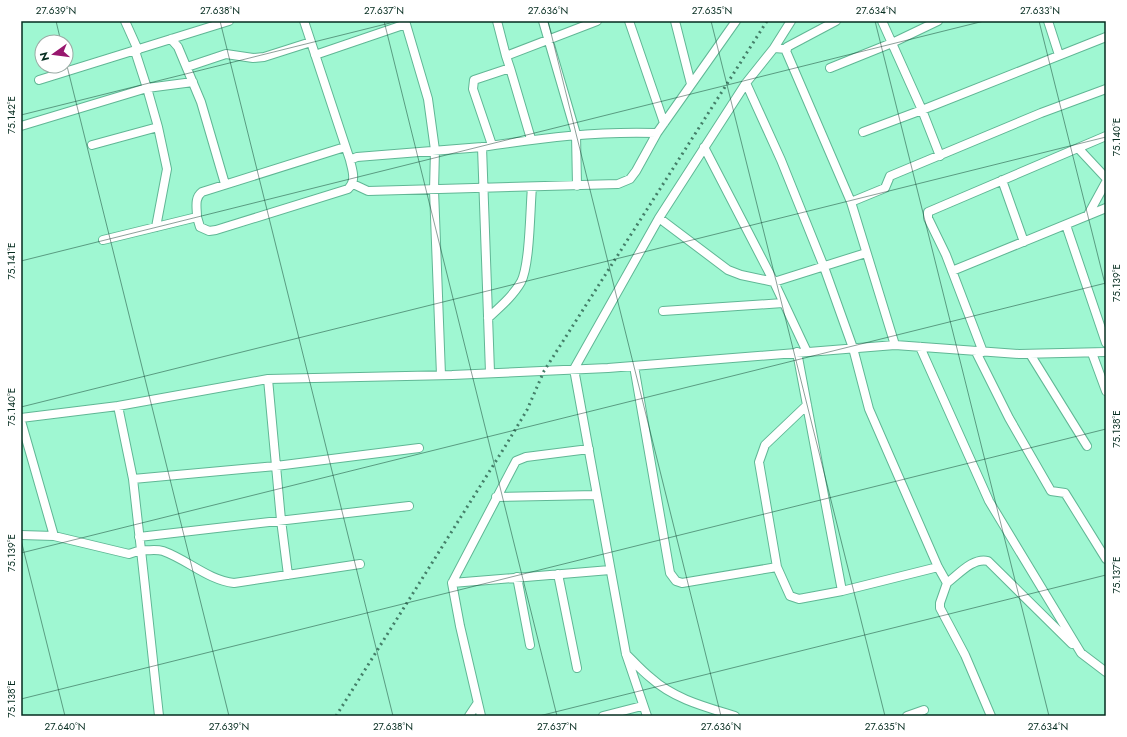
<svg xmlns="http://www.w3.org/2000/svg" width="1127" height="737" viewBox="0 0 1127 737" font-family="Jost,sans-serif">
<rect width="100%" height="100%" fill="#9ff7d2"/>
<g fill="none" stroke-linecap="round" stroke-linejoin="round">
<!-- minor casing -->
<g stroke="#60b795" stroke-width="10">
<path id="minor" d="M125 21 138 50
M304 21 350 160 357 157 482 147 490 372
M405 21 428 99 435 150 434 190 441 375
M497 21 506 56
M543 21 576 134 577 186
M629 21 664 123
M675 21 691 84
M836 21 787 47 786 51 851 202 895 345
M882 21 922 110 940 156
M1048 21 1059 55
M171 39 178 47 201 102 225 184
M774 48 791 21
M315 55 406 24
M187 67 226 54 253 58 264 57 311 42
M510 68 531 139
M830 68 892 43 938 21
M39 80 229 21
M746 83 781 160 824 267 853 348 869 409 938 567 947 583 940 603V608L965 655 991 716
M21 126 147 88 135 51
M863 132 922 110 1106 37
M92 145 158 127 147 88 193 82
M492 145 473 89 474 80 510 68 506 56 597 21
M482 147C543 138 595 131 657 133L736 21
M704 147 774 282 807 352
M1078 148 1106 178
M1002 180 1024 242
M353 184 368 191 618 184 630 179 636 171 657 133
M851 202 885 188 890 176 1041 113 1106 89
M1088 215 1106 182
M197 217 200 227 209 231 216 230 348 189C357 180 352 170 350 160
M659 218 728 270 741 275 774 282 866 253
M1066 225 1106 343
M156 227 167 169 158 127
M103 240 197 217C197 208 194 198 202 192L345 147
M952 271 1106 208
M663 311 783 303
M488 318C500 307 513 296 521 282 530 265 530 209 532 187
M920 347 989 501 1081 653 1106 672
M797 352 842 591
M976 352 1009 418 1051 491 1065 493 1106 559
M983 352 946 255 928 218V212L1106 136
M1092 353 1106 391
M1030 354 1087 446
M634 366 670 573 676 581 682 583 777 567 790 596 799 599 842 591 938 567
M268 379 281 520 288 575
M21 418 118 406 268 379 452 375 608 368 895 345 1019 354 1106 352
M21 421 54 536
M133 479 276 466 419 448
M496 497 597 495
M21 535 54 536 129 554 141 550 133 479 118 406
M139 537 409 506
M777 567 759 462 765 445 807 405
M558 574 577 668
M517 577 530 645
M452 583 610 570
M947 583C958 575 973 557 988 561L1072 644
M626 654C634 662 642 671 651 678 674 699 706 707 735 716
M159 716 141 550C147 551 156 549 163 551 188 560 208 580 234 583L360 564
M469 716 477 704
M481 716 460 626 452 583 516 461 526 457 589 449
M603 716 642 706
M647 716 626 654 574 369 659 218 746 83 774 48 787 49
M907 716 924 710"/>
</g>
<!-- minor -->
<use href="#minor" stroke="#fff" stroke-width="8"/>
<!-- rail -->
<path stroke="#447e68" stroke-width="3" stroke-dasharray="2 4" stroke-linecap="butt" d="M336 716 506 445 527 410 544 371 767 21"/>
</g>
<!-- ticks -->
<path fill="none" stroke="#052c1f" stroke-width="1" stroke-opacity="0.45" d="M56 21 61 42M220 21 393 716M384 21 557 716M548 21 721 716M711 21 885 716M875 21 1049 716M1039 21 1106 288M66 62 229 716M21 115 398 21M21 261 984 21M21 407 1106 137M21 540 65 716M21 553 1106 283M21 699 1106 429M539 716 1106 575"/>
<!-- border -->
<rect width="1127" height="737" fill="none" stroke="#ffffff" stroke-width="44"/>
<!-- north arrow -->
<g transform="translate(54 54) rotate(256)"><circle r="19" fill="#ffffff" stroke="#9baba5"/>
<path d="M0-3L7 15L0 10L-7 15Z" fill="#98176e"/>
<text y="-6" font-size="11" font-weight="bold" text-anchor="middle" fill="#052c1f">N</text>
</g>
<rect x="22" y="22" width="1083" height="693" fill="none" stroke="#052c1f" stroke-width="1.5"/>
<g font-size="10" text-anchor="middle" fill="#052c1f">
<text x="56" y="14">27.639°N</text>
<text x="220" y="14">27.638°N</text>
<text x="384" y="14">27.637°N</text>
<text x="548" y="14">27.636°N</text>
<text x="712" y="14">27.635°N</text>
<text x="876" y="14">27.634°N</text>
<text x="1040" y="14">27.633°N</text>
<text transform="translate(11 115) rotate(-90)" y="4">75.142°E</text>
<text transform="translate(1116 137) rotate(-90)" y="4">75.140°E</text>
<text transform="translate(11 261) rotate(-90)" y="4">75.141°E</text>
<text transform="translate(1116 283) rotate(-90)" y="4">75.139°E</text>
<text transform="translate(11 407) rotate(-90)" y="4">75.140°E</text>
<text transform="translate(1116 429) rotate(-90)" y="4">75.138°E</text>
<text transform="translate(11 553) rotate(-90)" y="4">75.139°E</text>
<text transform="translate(1116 575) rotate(-90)" y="4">75.137°E</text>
<text transform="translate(11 699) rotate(-90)" y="4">75.138°E</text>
<text x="65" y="730">27.640°N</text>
<text x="229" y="730">27.639°N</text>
<text x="393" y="730">27.638°N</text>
<text x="557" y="730">27.637°N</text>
<text x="721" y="730">27.636°N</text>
<text x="885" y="730">27.635°N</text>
<text x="1048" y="730">27.634°N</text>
</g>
</svg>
